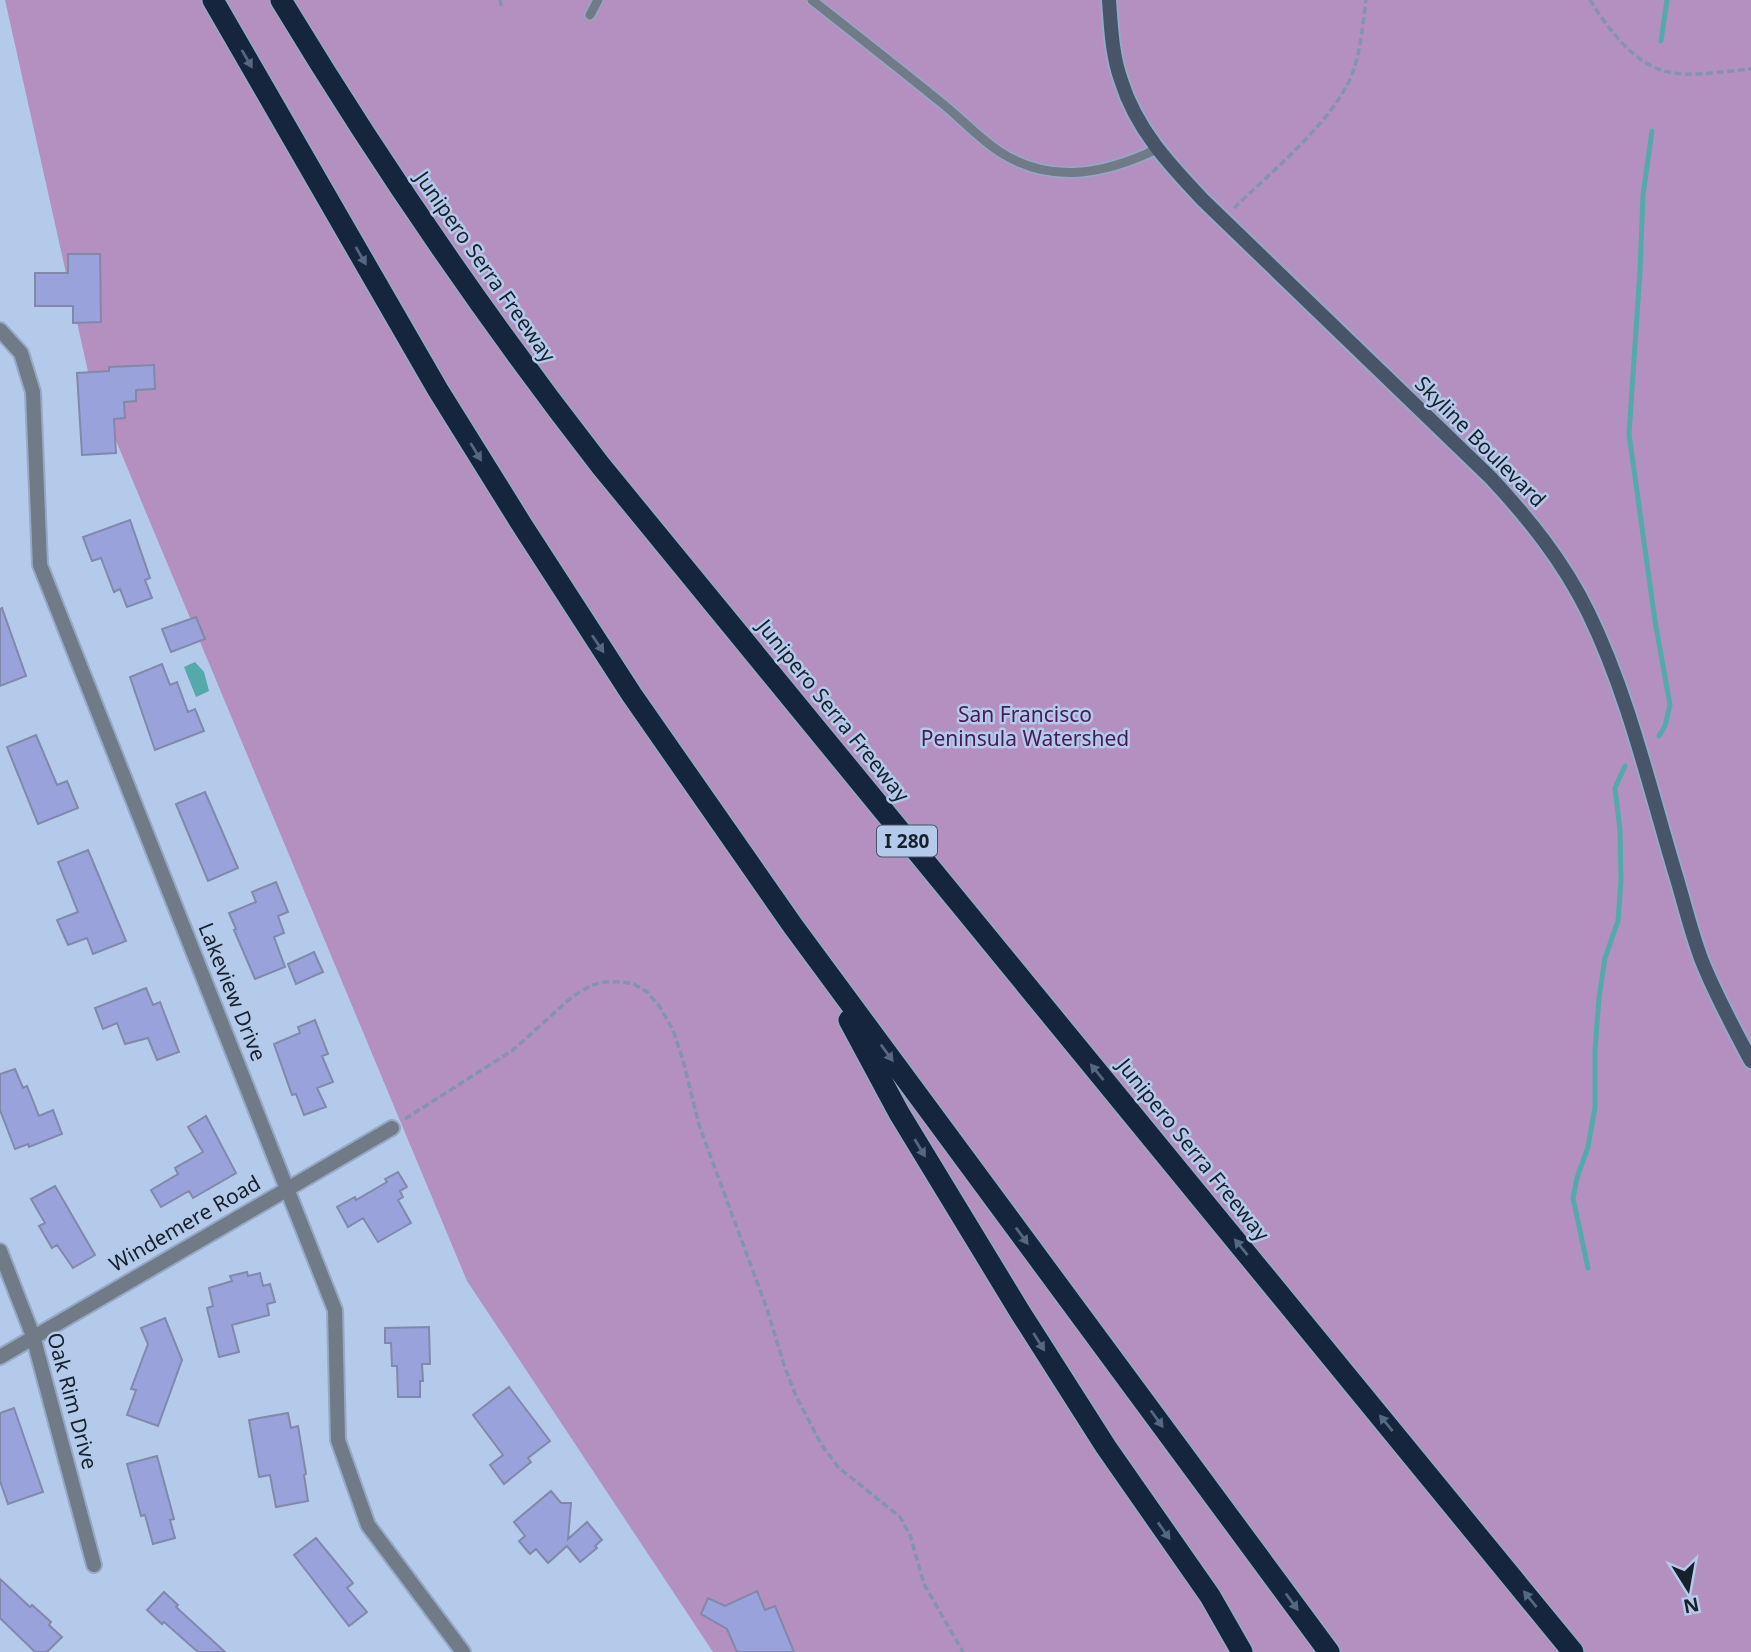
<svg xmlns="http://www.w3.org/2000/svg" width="1751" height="1652" viewBox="0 0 1751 1652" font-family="'Noto Sans',sans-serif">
<rect width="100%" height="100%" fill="#b4caeb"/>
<!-- green -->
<path fill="#b490c0" d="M5 0H1751V1652H713L467 1281 89 376Z"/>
<!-- water -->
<path fill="#54a9ab" d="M195 662 204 672 209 691 196 697 184 667Z"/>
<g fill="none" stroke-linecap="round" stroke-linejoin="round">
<!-- stream -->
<path stroke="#54a9ab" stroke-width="5" d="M1661 41 1667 0
M1652 131 1643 195 1640 271 1629 434 1655 621 1670 705 1665 726 1659 736
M1588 1268 1573 1198 1577 1178 1588 1147 1595 1107V1050L1599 998 1605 958 1618 921 1621 881 1620 830 1615 788 1625 766"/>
</g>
<!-- building -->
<path fill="#99a2da" stroke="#8288aa" stroke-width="2" d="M68 254H100L101 322 73 323V306H35V273H68Z
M154 365 155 389 136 390V401L124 402 125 418 114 419 116 453 82 455 77 373 109 371V367Z
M130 520 150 578 145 580 152 598 127 607 120 589 114 592 101 558 92 561 83 537Z
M2 608 26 676 0 686V609Z
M196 617 205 639 171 652 162 629Z
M162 664 170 685 177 682 188 712 195 709 204 731 155 750 130 677Z
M36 735 57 785 67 781 78 808 38 824 7 747Z
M205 792 238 868 208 881 176 804Z
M88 850 126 941 93 954 87 938 68 945 57 920 78 912 58 862Z
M276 882 288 912 278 916 284 933 274 937 285 967 255 979 234 930 236 929 229 913 256 902 252 892Z
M314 952 323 972 296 984 288 964Z
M146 988 153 1005 160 1002 179 1052 157 1060 148 1038 125 1044 117 1023 103 1029 95 1008Z
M315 1020 328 1054 322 1056 333 1082 317 1088 326 1107 304 1115 296 1094 292 1095 274 1044 300 1033 298 1027Z
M15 1069 23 1088 27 1086 39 1116 53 1110 62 1134 29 1147 28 1144 15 1149 0 1110V1074Z
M206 1116 236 1173 193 1198 189 1191 161 1207 151 1190 178 1174 175 1168 203 1152 188 1127Z
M398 1172 407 1187 400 1191 403 1197 398 1200 411 1223 378 1242 363 1218 348 1227 337 1207 355 1197 356 1200 387 1182 385 1179Z
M55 1186 95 1255 73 1268 57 1245 52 1248 39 1226 45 1223 31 1199Z
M247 1272 248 1276 260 1273 263 1286 270 1284 275 1302 267 1304 269 1315 232 1325 239 1352 219 1357 207 1308 213 1306 209 1288 232 1281 230 1276Z
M165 1318 182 1360 158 1426 127 1415 136 1390 131 1389 148 1344 141 1328Z
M429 1327 430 1364H422L423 1381H420V1397H398L397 1366H392L391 1343H385V1328Z
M509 1387 550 1441 528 1458 531 1462 504 1484 490 1465 503 1455 473 1415Z
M14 1408 43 1492 8 1504 0 1481V1413Z
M288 1413 291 1428 298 1426 306 1474 304 1475 308 1501 276 1507 270 1475 259 1477 249 1420Z
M157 1456 174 1519 170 1520 175 1538 153 1544 145 1515 141 1516 127 1464Z
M551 1491 561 1503H571L568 1539 587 1522 602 1540 595 1546 597 1548 580 1562 567 1546 548 1563 536 1549 530 1554 519 1541 525 1536 514 1522Z
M316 1538 353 1583 347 1588 367 1612 349 1626 294 1555Z
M0 1579 30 1607 32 1605 51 1622 49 1625 62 1637 47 1652H35L0 1618Z
M757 1591 765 1610 775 1606 794 1652H737L727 1629 701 1614 708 1598 725 1606Z
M164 1592 178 1605 176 1607 225 1652H198L164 1622 162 1624 147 1610Z"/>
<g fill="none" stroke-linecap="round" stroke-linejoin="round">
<!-- lane casing -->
<g stroke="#95a8c5" stroke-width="12">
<path id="lane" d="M812 0C854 33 896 66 938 100 959 116 977 137 1000 152 1051 185 1105 174 1157 149
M590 15 598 0"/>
</g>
<!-- street casing -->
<g stroke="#95a8c5" stroke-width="18">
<path id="street" d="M0 330 21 353 33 392 40 565 335 1310 338 1440 368 1525 463 1652
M0 1251 33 1336 94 1565
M0 1357 392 1128"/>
</g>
<!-- secondary casing -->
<g stroke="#95a8c5" stroke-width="18">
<path id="secondary" d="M1109 0C1111 27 1112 55 1121 80 1136 129 1169 164 1203 200L1491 478C1529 519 1563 561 1588 612 1629 696 1650 790 1677 879 1685 906 1692 935 1702 961 1716 996 1734 1029 1751 1061"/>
</g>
<!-- highway casing -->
<g stroke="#95a8c5" stroke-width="24">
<path id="highway" d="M213 0 438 390 522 525 632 695 793 926 1329 1652
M281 0C379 162 485 317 601 466L1573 1652
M849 1020 899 1113 1020 1312 1106 1447 1210 1596 1242 1652"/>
</g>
<!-- path -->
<path stroke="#8294ae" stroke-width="3.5" stroke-dasharray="7 3.5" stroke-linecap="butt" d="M500 0 501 6
M1590 0C1607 27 1632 62 1664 71 1690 78 1724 71 1751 69
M1234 208C1270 173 1338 118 1354 69 1361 47 1363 23 1366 0
M405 1119 513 1050 573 996 592 985 605 982H622L634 984 647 992 660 1007 673 1030 683 1060 699 1125 767 1309 785 1368 796 1396 821 1444 838 1467 900 1517 910 1535 924 1584 963 1652"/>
<!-- lane -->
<use href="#lane" stroke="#717a87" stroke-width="9"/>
<!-- street -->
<use href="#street" stroke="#717a87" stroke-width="14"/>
<!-- secondary -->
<use href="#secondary" stroke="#485568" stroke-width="14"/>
<!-- highway -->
<use href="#highway" stroke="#14253d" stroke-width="21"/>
</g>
<!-- one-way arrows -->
<defs><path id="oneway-solid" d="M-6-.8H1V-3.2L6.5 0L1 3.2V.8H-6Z" transform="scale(1.75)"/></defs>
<g fill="#546783">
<use href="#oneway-solid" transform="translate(247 59) rotate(60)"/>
<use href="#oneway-solid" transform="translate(361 256) rotate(60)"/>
<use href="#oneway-solid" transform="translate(476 452) rotate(59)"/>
<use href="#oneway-solid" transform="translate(598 644) rotate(56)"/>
<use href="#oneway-solid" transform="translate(887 1053) rotate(54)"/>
<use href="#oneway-solid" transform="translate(1097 1072) rotate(-129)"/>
<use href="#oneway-solid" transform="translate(920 1148) rotate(59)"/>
<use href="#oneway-solid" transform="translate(1022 1236) rotate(54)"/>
<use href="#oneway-solid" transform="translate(1241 1247) rotate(-129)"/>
<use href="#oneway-solid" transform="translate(1039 1342) rotate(58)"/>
<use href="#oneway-solid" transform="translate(1157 1419) rotate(54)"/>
<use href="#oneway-solid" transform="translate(1386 1423) rotate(-129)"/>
<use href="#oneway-solid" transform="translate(1164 1531) rotate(55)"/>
<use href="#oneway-solid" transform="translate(1530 1599) rotate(-129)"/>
<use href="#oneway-solid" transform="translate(1292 1602) rotate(54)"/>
</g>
<g text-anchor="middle" stroke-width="5" stroke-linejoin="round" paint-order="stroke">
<!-- shield labels -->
<rect fill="#b4caeb" stroke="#465365" stroke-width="2" x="877" y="825.5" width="60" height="31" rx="5"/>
<g font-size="19" font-weight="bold" fill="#17202b">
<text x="907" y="848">I 280</text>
</g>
<!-- street labels -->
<g font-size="21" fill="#17202b" stroke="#b4caeb">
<text transform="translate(485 267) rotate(55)" y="7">Junipero Serra Freeway</text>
<text transform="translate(1480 442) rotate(45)" y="7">Skyline Boulevard</text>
<text transform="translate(833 711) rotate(51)" y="7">Junipero Serra Freeway</text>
<text transform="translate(232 992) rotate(68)" y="7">Lakeview Drive</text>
<text transform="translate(1193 1150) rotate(51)" y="7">Junipero Serra Freeway</text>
<text transform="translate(185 1224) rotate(-30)" y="7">Windemere Road</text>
<text transform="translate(72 1401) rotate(75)" y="7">Oak Rim Drive</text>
</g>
<!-- park labels -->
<g font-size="21" fill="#491a57" stroke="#b4caeb">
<text x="1025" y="722">San Francisco<tspan x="1025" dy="24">Peninsula Watershed</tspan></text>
</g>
</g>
<!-- north arrow -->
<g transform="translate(1688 1589) rotate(169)" stroke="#b4caeb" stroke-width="5" paint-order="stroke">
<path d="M0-5L12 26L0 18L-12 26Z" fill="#17202b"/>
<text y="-10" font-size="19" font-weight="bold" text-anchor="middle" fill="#17202b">N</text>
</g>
</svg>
